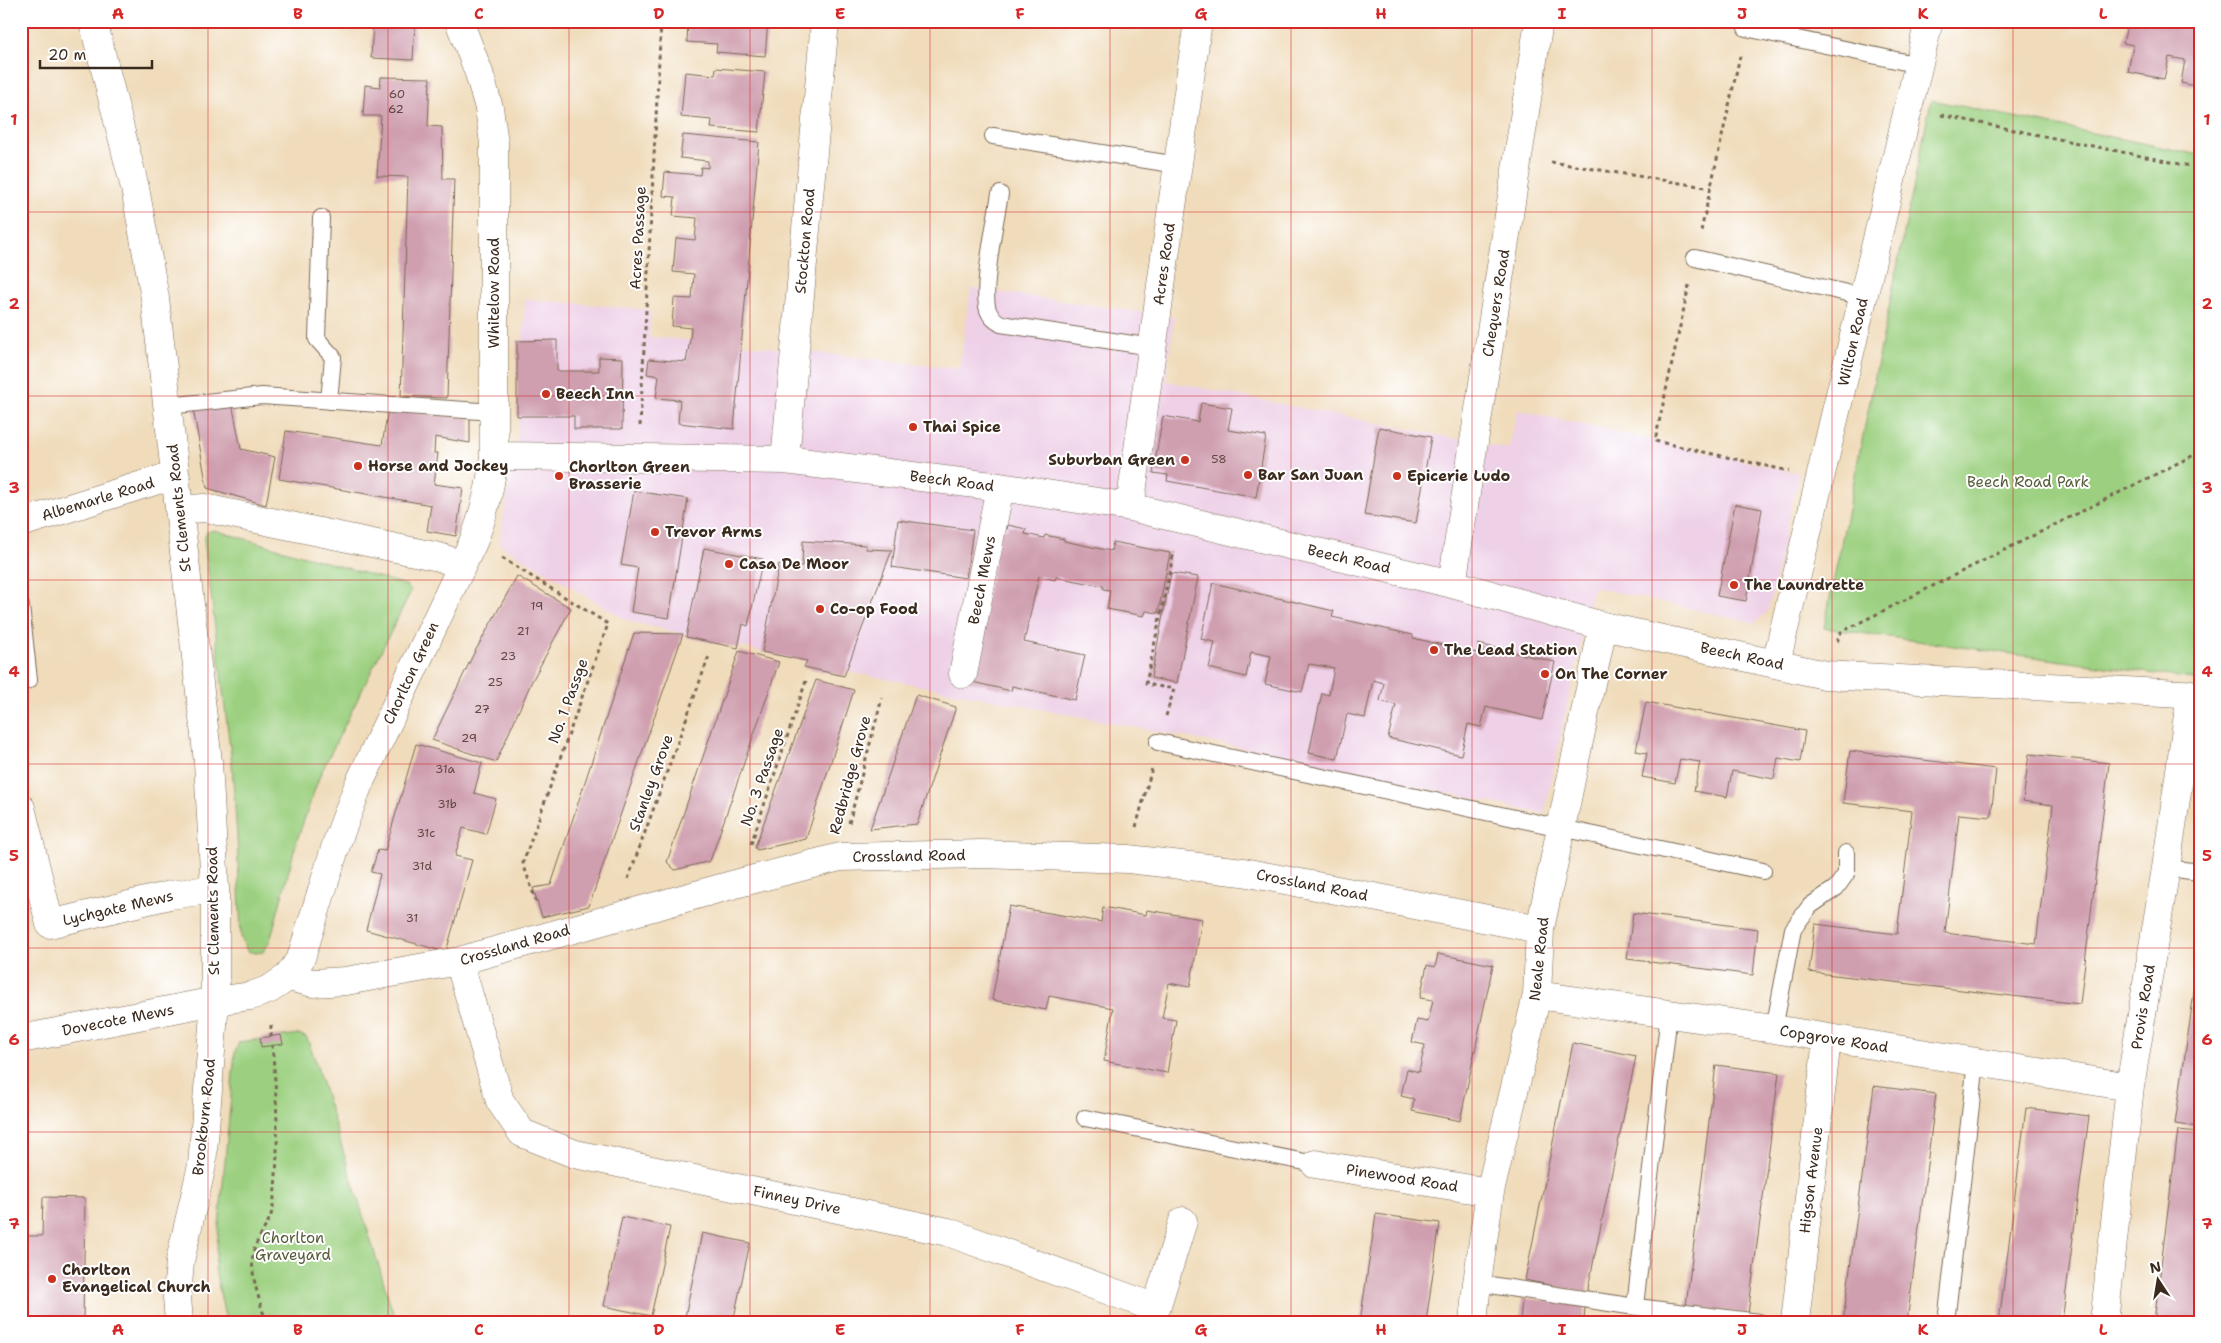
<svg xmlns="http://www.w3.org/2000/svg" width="2221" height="1343" viewBox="0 0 2221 1343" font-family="'Shantell Sans',sans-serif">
<rect width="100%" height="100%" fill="#fff"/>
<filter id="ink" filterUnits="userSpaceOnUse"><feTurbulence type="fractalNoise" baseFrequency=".02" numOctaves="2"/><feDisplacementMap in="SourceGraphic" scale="10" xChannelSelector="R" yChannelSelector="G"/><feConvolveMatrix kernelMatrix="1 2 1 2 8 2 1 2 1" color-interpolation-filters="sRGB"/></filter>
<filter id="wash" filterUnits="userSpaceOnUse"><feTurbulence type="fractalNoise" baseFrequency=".0096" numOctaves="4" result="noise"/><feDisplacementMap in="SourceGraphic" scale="20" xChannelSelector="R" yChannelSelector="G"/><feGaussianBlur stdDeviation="1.12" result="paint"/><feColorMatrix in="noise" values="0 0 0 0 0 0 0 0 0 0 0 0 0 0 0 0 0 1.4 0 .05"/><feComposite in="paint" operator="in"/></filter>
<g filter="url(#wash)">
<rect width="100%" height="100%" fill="#f0dcbb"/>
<!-- built -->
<path fill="#eed0e7" d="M971 288 1174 317 1166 381 1508 449 1518 410 1799 473 1768 611 1755 623 1593 587 1544 814 1237 747 855 673 628 621 499 544 518 432 525 299 651 310 649 337 740 344 959 369Z"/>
<!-- green -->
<path fill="#9cd080" stroke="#6c7d4f" d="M1931 100 2200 155V680L1824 628Z
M214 530 406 585 411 591 320 775 297 840 270 941 263 952 256 953 247 951 241 937 237 836 232 764 204 539 207 532Z
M299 1034 307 1038 314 1057 396 1322H226L215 1269 235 1052 239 1042Z"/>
<g id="blocks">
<!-- building -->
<path fill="#cf9eaf" d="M373 21H415L413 60 371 58Z
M688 21H768L765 56 716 52 717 44 687 42Z
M2128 21H2200V87L2181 83 2185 60 2169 57 2164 79 2128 72 2133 45 2123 43Z
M716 68 765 72 759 132 711 128 712 120 681 117 685 72 715 75Z
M381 77 430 78 428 126 442 127 443 179H454L447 398 401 396 408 177 377 176 381 116H363L365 85 380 87Z
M683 135 759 142 734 429 678 423 680 400 656 398 659 376 647 374 649 359 686 362 690 340 691 328 672 326 674 298 692 299 694 274 673 272 676 238 695 240 697 218 673 216 675 197 663 196 665 172 700 175 701 167 708 168V161L680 158Z
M557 340V371H599V357L623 358 622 429H574V416H517V341Z
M232 403 241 449 275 457 266 505 207 488 193 408Z
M1201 403 1232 408 1228 430 1266 436 1256 497 1167 481 1168 475 1153 473 1163 416 1198 422Z
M388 410 470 418V443L435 437 434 453H438L434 484 463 488 456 536 427 531 431 505 279 479 286 431 382 445Z
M1379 427 1431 437 1416 523 1364 515Z
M634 491 688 499 669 618 631 612 638 568 621 565Z
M1735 504 1762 509 1746 601 1717 596Z
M898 520 973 530 966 578 892 567Z
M1008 525 1026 529 1025 534 1044 538 1045 535 1064 539V541L1111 551 1113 542 1170 553 1158 613 1146 611 1144 616 1107 609 1110 590 1103 589V586L1056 577 1055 580 1039 576 1024 642 1085 655 1075 700 1012 686 1011 691 968 681 1002 528 1007 529Z
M803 541 866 545V549L892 550 844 676 804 667 807 661 762 652 779 564 802 566Z
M704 548 763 559 748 626 743 624 738 648 686 637Z
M1171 573 1198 577 1177 683 1151 678Z
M517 576 571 608 531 683 496 762 432 740 473 655Z
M1213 583 1334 611 1332 617 1413 635V638L1477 653 1478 644 1555 662 1542 720 1486 707 1481 727 1468 724 1461 755 1388 738 1396 705 1380 701 1384 683 1373 680 1365 718 1347 714 1337 759 1309 753 1322 693 1329 695 1334 668 1309 664 1302 692 1265 684 1271 656 1251 652 1246 677 1209 668 1215 642 1201 639Z
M634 633 683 634 589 906 542 917 533 888 551 885Z
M739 651 779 662 710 861 675 870 667 862Z
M816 680 854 690 806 839 757 850 755 847Z
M916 695 956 707 917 824 870 829Z
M1646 702 1805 731 1800 762 1778 758 1774 779 1732 771 1727 797 1694 791 1700 762 1680 759 1675 783 1642 777 1647 753 1636 751Z
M416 744 482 763 474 793 496 799 486 834 463 828 455 856 472 860 446 952 366 930 380 874 371 872 378 850 385 851Z
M1850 751 1996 769 1991 817 1959 814 1945 933 2036 944 2053 805 2023 801 2029 754 2109 763 2080 1004 1809 972 1815 924 1897 934 1912 811 1843 803Z
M1009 906 1101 922 1103 907 1146 915 1147 910 1202 919 1190 987 1169 983 1162 1018 1176 1020 1167 1073 1104 1061 1113 1008 1049 996 1046 1010 992 1000Z
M1633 913 1758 929 1753 975 1627 959Z
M1438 954 1493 965 1460 1121 1412 1111 1414 1099 1401 1096 1407 1069 1419 1072 1425 1045 1412 1042 1417 1020 1428 1022 1433 1000 1420 998 1427 965 1435 967Z
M2199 958H2200V1127L2175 1124Z
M281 1035 283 1044 261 1047 260 1038Z
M1573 1043 1636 1056 1587 1293 1525 1280Z
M1716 1065 1779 1073 1748 1314 1686 1306Z
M1874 1086 1936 1094 1907 1322H1843Z
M2026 1108 2089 1116 2062 1322H1999Z
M2178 1130 2200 1132V1322H2154Z
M43 1197 85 1198 83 1322H21V1236H42Z
M1376 1214 1440 1223 1426 1322H1360Z
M622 1217 670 1227 651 1316 604 1306Z
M702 1233 750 1243 733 1322H684Z
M1522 1298 1585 1305 1584 1322H1520Z"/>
</g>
</g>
<g filter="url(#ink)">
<use href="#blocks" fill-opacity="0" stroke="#7a6855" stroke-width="1"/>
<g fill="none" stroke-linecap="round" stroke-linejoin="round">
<!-- lane casing -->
<g stroke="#7a6855" stroke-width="18">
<path id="lane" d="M1746 28 1919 65
M993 136 1178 165
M1000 194C996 218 981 290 988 310 991 318 995 320 1001 324L1152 347
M321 218 317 339 333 357 329 401
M1695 258 1864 297
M168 406 262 396 494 412
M21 606 29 680 21 683
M1158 742 1763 871
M2166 868 2200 872
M1774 1029 1793 929 1810 906 1836 888 1846 874V853
M1085 1118 1315 1164
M1477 1283 1629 1306 1759 1322
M1635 1306 1669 1014
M1946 1322 1976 1062"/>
</g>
<!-- street casing -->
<g stroke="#7a6855" stroke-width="29">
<path id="street" d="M93 21 135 188 155 298 208 762 215 889V1001L202 1165 180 1261 177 1297 179 1322
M494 456 785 460 1000 487 1130 507 1452 584 1603 626 1825 675 2200 695
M785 460 825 21
M1130 507 1198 21
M179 510 204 508 439 557 462 565
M21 523 158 480 176 478
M1452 584 1539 21
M1776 663 1929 21
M963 674 1000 487
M21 808 50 924 170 895 215 889
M459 961 500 1101 522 1133 575 1154 948 1232 1156 1308 1183 1221
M288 977 313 983 346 981 459 961 739 883 840 857 983 854 1128 859 1243 872 1540 929
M1537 995 1774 1029 2130 1087
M21 1039 215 1001 251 996 270 989 288 977 301 958 337 842 358 786 474 540C485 511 491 485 494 456V143L489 108 479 73 459 21
M1315 1164 1490 1192
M1473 1322 1477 1283 1490 1192 1537 995 1540 929 1603 626
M1795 1322 1827 1039
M2104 1322 2130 1087 2166 868 2191 694"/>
</g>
<!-- path -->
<path stroke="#7a6855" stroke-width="3" stroke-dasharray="4 4" stroke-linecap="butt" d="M1941 115 2200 168
M1551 162 1711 188
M1701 231 1740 56
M1689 285 1655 441 1789 471
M640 426 661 21
M502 558 608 624 523 863 537 904
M1837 642 1841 632 2200 452
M1166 716 1174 689 1146 684 1174 551
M849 823 882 698
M1136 827 1152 768
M751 844 807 678
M628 879 709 656
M271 1025V1037
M266 1322C260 1301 250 1276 253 1254 256 1237 271 1224 273 1206 280 1153 277 1098 272 1045"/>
<!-- lane -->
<use href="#lane" stroke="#fff" stroke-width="16"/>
<!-- street -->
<use href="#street" stroke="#fff" stroke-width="28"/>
</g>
</g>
<!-- grid -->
<path fill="none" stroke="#d62828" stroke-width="1" stroke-opacity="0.55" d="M208 21V1322M388 21V1322M569 21V1322M750 21V1322M930 21V1322M1110 21V1322M1291 21V1322M1472 21V1322M1652 21V1322M1832 21V1322M2013 21V1322M21 212H2200M21 396H2200M21 580H2200M21 764H2200M21 948H2200M21 1132H2200"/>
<!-- markers -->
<g fill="#c8321e" stroke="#fff" stroke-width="2">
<circle cx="546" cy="394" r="5"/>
<circle cx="913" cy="427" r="5"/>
<circle cx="1185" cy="460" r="5"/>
<circle cx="358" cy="466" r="5"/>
<circle cx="1248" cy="475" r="5"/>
<circle cx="559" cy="476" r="5"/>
<circle cx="1397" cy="476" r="5"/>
<circle cx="655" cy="532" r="5"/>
<circle cx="729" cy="564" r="5"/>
<circle cx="1734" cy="585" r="5"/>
<circle cx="820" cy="609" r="5"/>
<circle cx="1434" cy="650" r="5"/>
<circle cx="1545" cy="674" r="5"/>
<circle cx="52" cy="1279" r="5"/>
</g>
<g text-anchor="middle" stroke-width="4" stroke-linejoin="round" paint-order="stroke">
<!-- number labels -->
<g font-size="12" fill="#604742">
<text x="397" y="98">60</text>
<text x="396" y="113">62</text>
<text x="1219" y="463">58</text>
<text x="537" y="610">19</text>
<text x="523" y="635">21</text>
<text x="508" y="660">23</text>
<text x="495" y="686">25</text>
<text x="482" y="713">27</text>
<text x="469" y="742">29</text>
<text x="445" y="773">31a</text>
<text x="447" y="808">31b</text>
<text x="426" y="837">31c</text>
<text x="422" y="870">31d</text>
<text x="412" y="922">31</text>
</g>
<!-- street labels -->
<g font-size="15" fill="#3b2a1e" stroke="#fff">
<text transform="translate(638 238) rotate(-87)" y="5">Acres Passage</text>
<text transform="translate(805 241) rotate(-85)" y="5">Stockton Road</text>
<text transform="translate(1164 264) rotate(-82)" y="5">Acres Road</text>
<text transform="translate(494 293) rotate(-90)" y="5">Whitelow Road</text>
<text transform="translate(1496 303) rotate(-81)" y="5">Chequers Road</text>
<text transform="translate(1853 342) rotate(-77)" y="5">Wilton Road</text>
<text transform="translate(952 481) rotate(7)" y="5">Beech Road</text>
<text transform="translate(98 499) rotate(-17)" y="5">Albemarle Road</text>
<text transform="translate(179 508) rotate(-96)" y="5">St Clements Road</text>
<text transform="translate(1349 559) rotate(13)" y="5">Beech Road</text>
<text transform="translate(982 580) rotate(-79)" y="5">Beech Mews</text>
<text transform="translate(1742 656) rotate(12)" y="5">Beech Road</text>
<text transform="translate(411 673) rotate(-65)" y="5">Chorlton Green</text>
<text transform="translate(568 701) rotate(-70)" y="5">No. 1 Passge</text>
<text transform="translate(850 775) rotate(-75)" y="5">Redbridge Grove</text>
<text transform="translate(762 777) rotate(-71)" y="5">No. 3 Passage</text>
<text transform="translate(651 783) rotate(-70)" y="5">Stanley Grove</text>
<text transform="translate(909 856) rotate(-1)" y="5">Crossland Road</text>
<text transform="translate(1312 885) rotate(11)" y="5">Crossland Road</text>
<text transform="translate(118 908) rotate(-13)" y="5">Lychgate Mews</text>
<text transform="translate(213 911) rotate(-91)" y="5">St Clements Road</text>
<text transform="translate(515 945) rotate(-16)" y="5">Crossland Road</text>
<text transform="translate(1539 959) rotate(-84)" y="5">Neale Road</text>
<text transform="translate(2143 1007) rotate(-81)" y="5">Provis Road</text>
<text transform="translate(118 1020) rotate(-11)" y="5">Dovecote Mews</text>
<text transform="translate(1834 1039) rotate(9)" y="5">Copgrove Road</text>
<text transform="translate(204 1117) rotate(-84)" y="5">Brookburn Road</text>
<text transform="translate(1402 1178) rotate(9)" y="5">Pinewood Road</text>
<text transform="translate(1811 1180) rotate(-83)" y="5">Higson Avenue</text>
<text transform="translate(797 1200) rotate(12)" y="5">Finney Drive</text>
</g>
<!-- poi labels -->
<g font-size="15" font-weight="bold" fill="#3b2a1e" stroke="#fff" text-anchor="start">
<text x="556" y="399">Beech Inn</text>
<text x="923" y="432">Thai Spice</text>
<text x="1175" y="465" text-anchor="end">Suburban Green</text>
<text x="368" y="471">Horse and Jockey</text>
<text x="569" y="472">Chorlton Green<tspan x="569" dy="17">Brasserie</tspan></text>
<text x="1258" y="480">Bar San Juan</text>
<text x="1407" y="481">Epicerie Ludo</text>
<text x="665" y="537">Trevor Arms</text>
<text x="739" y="569">Casa De Moor</text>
<text x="1744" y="590">The Laundrette</text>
<text x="830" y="614">Co-op Food</text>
<text x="1444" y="655">The Lead Station</text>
<text x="1555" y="679">On The Corner</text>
<text x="62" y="1275">Chorlton<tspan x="62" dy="17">Evangelical Church</tspan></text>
</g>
<!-- park labels -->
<g font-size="15" fill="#585c3b" stroke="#fff">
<text x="2028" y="487">Beech Road Park</text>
<text x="293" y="1243">Chorlton<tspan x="293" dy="17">Graveyard</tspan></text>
</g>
</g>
<!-- margin -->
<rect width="2221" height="1343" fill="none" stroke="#fff" stroke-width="55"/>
<!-- north arrow -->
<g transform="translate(2158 1280) rotate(348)" stroke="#ffffff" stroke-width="4" paint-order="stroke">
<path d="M0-4L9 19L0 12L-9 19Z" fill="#3b2a1e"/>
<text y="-8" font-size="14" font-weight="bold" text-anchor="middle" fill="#3b2a1e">N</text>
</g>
<!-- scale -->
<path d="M40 60v8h112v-8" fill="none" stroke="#3b2a1e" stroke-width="2.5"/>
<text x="48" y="60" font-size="15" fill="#3b2a1e" stroke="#ffffff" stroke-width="4" paint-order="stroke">20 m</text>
<rect x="28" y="28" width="2166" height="1288" fill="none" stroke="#d62828" stroke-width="2"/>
<g font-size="16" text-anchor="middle" font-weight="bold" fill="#d62828">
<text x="118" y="19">A</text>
<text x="298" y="19">B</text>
<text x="479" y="19">C</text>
<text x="659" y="19">D</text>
<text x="840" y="19">E</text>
<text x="1020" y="19">F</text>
<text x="1201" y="19">G</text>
<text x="1381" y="19">H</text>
<text x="1562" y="19">I</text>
<text x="1742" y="19">J</text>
<text x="1923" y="19">K</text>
<text x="2103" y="19">L</text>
<text x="14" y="125">1</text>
<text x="2207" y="125">1</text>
<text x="14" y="309">2</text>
<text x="2207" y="309">2</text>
<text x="14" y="493">3</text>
<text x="2207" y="493">3</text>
<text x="14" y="677">4</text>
<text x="2207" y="677">4</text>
<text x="14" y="861">5</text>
<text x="2207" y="861">5</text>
<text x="14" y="1045">6</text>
<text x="2207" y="1045">6</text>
<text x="14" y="1229">7</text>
<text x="2207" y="1229">7</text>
<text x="118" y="1335">A</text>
<text x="298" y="1335">B</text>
<text x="479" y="1335">C</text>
<text x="659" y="1335">D</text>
<text x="840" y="1335">E</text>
<text x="1020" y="1335">F</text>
<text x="1201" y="1335">G</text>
<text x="1381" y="1335">H</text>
<text x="1562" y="1335">I</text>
<text x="1742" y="1335">J</text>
<text x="1923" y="1335">K</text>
<text x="2103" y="1335">L</text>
</g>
</svg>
